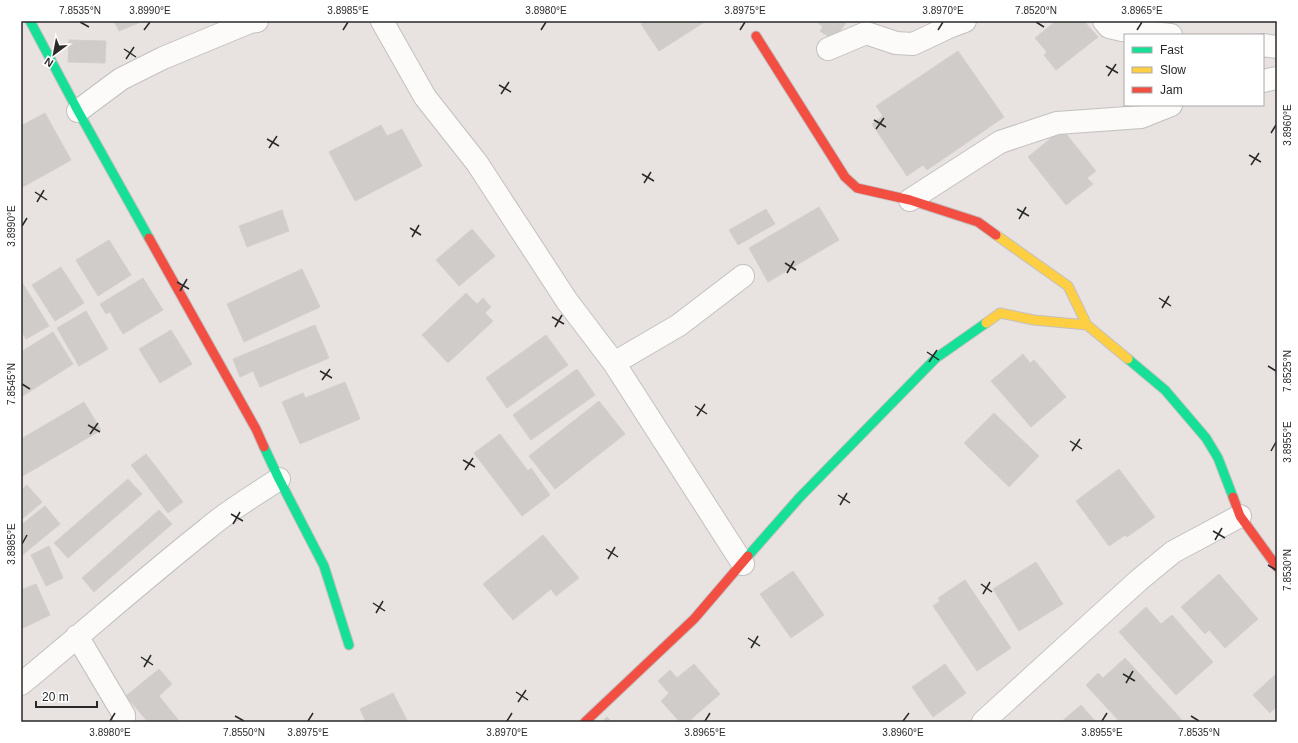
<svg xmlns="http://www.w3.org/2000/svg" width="1298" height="743" viewBox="0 0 1298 743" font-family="Arial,sans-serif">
<rect width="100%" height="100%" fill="#e8e3e0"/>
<!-- building -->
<path fill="#cfccc9" stroke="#d2cfcc" d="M114 21H143L119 31Z
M645 21H706L659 51 641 24Z
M818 21H847L834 40 820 31 823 27 817 22Z
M1056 21H1084L1098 37 1056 70 1044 55 1047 52 1035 38Z
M69 40 106 41 105 63 68 62Z
M958 51 1004 117 927 170 923 165 907 176 872 124 883 116 876 106Z
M45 113 71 160 21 188V126Z
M381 125 387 136 402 129 422 166 355 201 329 152Z
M1062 129 1096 171 1087 178 1093 184 1066 205 1028 157Z
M819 207 839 240 768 282 749 248Z
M766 209 775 224 738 245 729 230Z
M282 210 289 231 247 247 239 226Z
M472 229 495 256 459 286 436 260Z
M109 240 131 275 98 296 76 260Z
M61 267 84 303 55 321 32 285Z
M302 269 320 307 244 342 227 304Z
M143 278 163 310 123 334 110 312 106 314 100 304Z
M23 284 49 326 26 339 22 332 21 333V285Z
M466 293 477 304 483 298 491 307 485 313 493 321 448 363 422 335Z
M86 311 108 349 79 366 57 328Z
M315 325 329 358 260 387 253 371 240 377 233 359Z
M171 330 192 364 160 383 139 349Z
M53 332 73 364 21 397V352Z
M546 335 568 365 507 408 486 378Z
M1023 354 1030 363 1034 360 1066 397 1031 427 991 381Z
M577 369 595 395 531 440 513 415Z
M345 382 360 419 300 444 282 402 303 393 305 398Z
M599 401 625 434 555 489 529 456Z
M84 402 101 430 21 477V439Z
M994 413 1039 456 1009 487 964 443Z
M500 434 528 471 531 468 550 495 522 516 474 453Z
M146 454 183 502 168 513 131 465Z
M1119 469 1155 517 1127 537 1125 535 1109 546 1076 501Z
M128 479 142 494 68 558 54 543Z
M27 485 42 502 21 520V490Z
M45 506 60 524 21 556V525Z
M159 510 172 524 94 592 82 578Z
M543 535 579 578 556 596 551 589 513 620 483 584Z
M49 546 63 578 46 586 31 555Z
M1036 562 1063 604 1019 631 993 589Z
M793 571 824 615 791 638 760 594Z
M1219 574 1258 619 1225 648 1209 630 1205 634 1181 607Z
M965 580 1011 648 977 671 933 606 940 601 938 598Z
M36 584 50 615 23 628 21 624V590Z
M1146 607 1161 624 1172 615 1213 662 1176 695 1119 632Z
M1125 658 1182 720 1179 722H1120L1086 685 1098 673 1103 678Z
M694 664 720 694 688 722H680L661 701 669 693 658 681 670 670 677 678Z
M945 664 966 693 933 717 912 687Z
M159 669 172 684 159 696 180 722H148L126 696Z
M1277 673V706L1270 713 1253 695Z
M393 693 408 722H366L360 709Z
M1081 705 1096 722H1061Z
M607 717 612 722H602Z"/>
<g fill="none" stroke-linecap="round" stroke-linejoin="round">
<!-- street casing -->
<g stroke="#c2c0c1" stroke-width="24">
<path id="street" d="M382 21 425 97 477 163 567 301 614 363 743 564
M1104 21 1109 27 1122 30 1171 35
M1263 45 1277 47
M828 49 866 33 896 43 913 44 949 27 965 21
M1263 81 1277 78
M78 111 121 79 163 58 250 22 257 21
M910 200 1000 142 1057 123 1141 117 1171 105
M614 363 679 325 743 276
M77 636 124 715V722
M21 684C83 633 144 579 207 529 229 510 255 495 279 479
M983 722 1139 580 1173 552 1240 516"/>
</g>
<!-- fast casing -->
<g stroke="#c2c0c1" stroke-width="11">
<path id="fast" d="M30 21 78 111 149 238
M1128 359 1165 390 1206 438 1218 458 1233 497
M264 447 279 479 324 566 349 645
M748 556 800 497 936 358 986 323"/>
</g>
<!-- slow casing -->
<g stroke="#c2c0c1" stroke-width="11">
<path id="slow" d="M996 235 1068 286 1087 325 1128 359
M986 323 1000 313 1034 320 1087 325"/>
</g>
<!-- jam casing -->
<g stroke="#c2c0c1" stroke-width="11">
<path id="jam" d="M756 36 845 177 857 188 910 200 978 222 996 235
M149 238 256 429 264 447
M1233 497 1240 516 1277 567
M585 722 694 619 748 556"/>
</g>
<!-- street -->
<use href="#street" stroke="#fcfbfa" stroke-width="22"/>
<!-- fast -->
<use href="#fast" stroke="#16e098" stroke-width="9"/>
<!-- slow -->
<use href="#slow" stroke="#ffcf43" stroke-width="9"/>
<!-- jam -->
<use href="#jam" stroke="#f24e42" stroke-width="9"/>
</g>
<!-- ticks -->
<path fill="none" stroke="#292929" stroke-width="1.5" d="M80 22 89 27M1036 22 1044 27M144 30 150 22M343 30 348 22M541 30 546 22M740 30 745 22M938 30 943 22M1137 30 1142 22M124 49 136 57M126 59 134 47M1106 66 1118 73M1108 76 1116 64M499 85 511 92M501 94 509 82M874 120 886 127M876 129 884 118M1271 133 1276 125M267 139 279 146M269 148 277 136M1249 155 1261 162M1251 165 1259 153M642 174 654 181M644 183 651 172M35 192 47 200M37 202 44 190M1017 209 1029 216M1019 219 1026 207M22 226 27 218M410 228 421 235M412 237 419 225M785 263 796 270M787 273 794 261M177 282 189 289M180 291 187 279M1159 298 1171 306M1162 308 1169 296M552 317 564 324M555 327 562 315M927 352 939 360M929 362 937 350M1268 366 1276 371M320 371 332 378M322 380 330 369M22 384 30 389M695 406 707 414M697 416 705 404M88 425 100 432M90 434 98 423M1070 441 1082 449M1072 451 1080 439M1271 451 1276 442M463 460 475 467M465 470 473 458M838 495 850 503M840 505 847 493M231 514 243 521M233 524 240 512M1213 531 1225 538M1215 540 1222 528M22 544 27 535M606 549 618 557M608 559 615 547M1268 565 1276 570M981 584 992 592M983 594 990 582M373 603 385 611M376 613 383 601M748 638 760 646M751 648 758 636M141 657 153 665M144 667 151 655M1123 674 1135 681M1126 683 1133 671M516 692 528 700M518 702 526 690M235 716 244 721M1191 716 1199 721M110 721 115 713M308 721 313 713M507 721 512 713M705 721 710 713M903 721 909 713M1102 721 1107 713"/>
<!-- border -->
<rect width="1298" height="743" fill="none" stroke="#ffffff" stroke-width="44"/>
<!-- legend -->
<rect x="1124" y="34" width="140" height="72" fill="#ffffff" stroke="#a9a9a9"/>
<rect x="1132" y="47" width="20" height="6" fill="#16e098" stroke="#a9a9a9"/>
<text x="1160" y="54" font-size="12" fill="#292929">Fast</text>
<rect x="1132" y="67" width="20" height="6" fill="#ffcf43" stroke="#a9a9a9"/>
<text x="1160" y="74" font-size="12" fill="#292929">Slow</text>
<rect x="1132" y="87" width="20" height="6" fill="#f24e42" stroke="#a9a9a9"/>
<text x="1160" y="94" font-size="12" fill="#292929">Jam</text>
<!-- north arrow -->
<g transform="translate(54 54) rotate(212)" stroke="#ffffff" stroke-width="3" paint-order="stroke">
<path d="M0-3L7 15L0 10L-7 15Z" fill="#292929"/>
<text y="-6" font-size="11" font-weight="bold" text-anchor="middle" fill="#292929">N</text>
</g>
<!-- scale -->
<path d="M36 701v6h61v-6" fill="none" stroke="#292929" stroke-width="2"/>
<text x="42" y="701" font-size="12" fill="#292929" stroke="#ffffff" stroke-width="3" paint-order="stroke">20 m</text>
<rect x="22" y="22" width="1254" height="699" fill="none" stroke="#292929" stroke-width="1.5"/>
<g font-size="10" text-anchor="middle" fill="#292929">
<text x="80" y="14">7.8535°N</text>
<text x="150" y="14">3.8990°E</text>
<text x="348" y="14">3.8985°E</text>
<text x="546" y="14">3.8980°E</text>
<text x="745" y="14">3.8975°E</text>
<text x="943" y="14">3.8970°E</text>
<text x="1036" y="14">7.8520°N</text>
<text x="1142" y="14">3.8965°E</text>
<text transform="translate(1287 125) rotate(-90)" y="4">3.8960°E</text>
<text transform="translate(11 226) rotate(-90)" y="4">3.8990°E</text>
<text transform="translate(1287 371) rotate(-90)" y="4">7.8525°N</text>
<text transform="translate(11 384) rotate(-90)" y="4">7.8545°N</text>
<text transform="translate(1287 442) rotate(-90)" y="4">3.8955°E</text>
<text transform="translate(11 544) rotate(-90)" y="4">3.8985°E</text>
<text transform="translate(1287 570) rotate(-90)" y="4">7.8530°N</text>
<text x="110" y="736">3.8980°E</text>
<text x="244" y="736">7.8550°N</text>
<text x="308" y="736">3.8975°E</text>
<text x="507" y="736">3.8970°E</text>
<text x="705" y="736">3.8965°E</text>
<text x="903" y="736">3.8960°E</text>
<text x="1102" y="736">3.8955°E</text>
<text x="1199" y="736">7.8535°N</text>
</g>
</svg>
